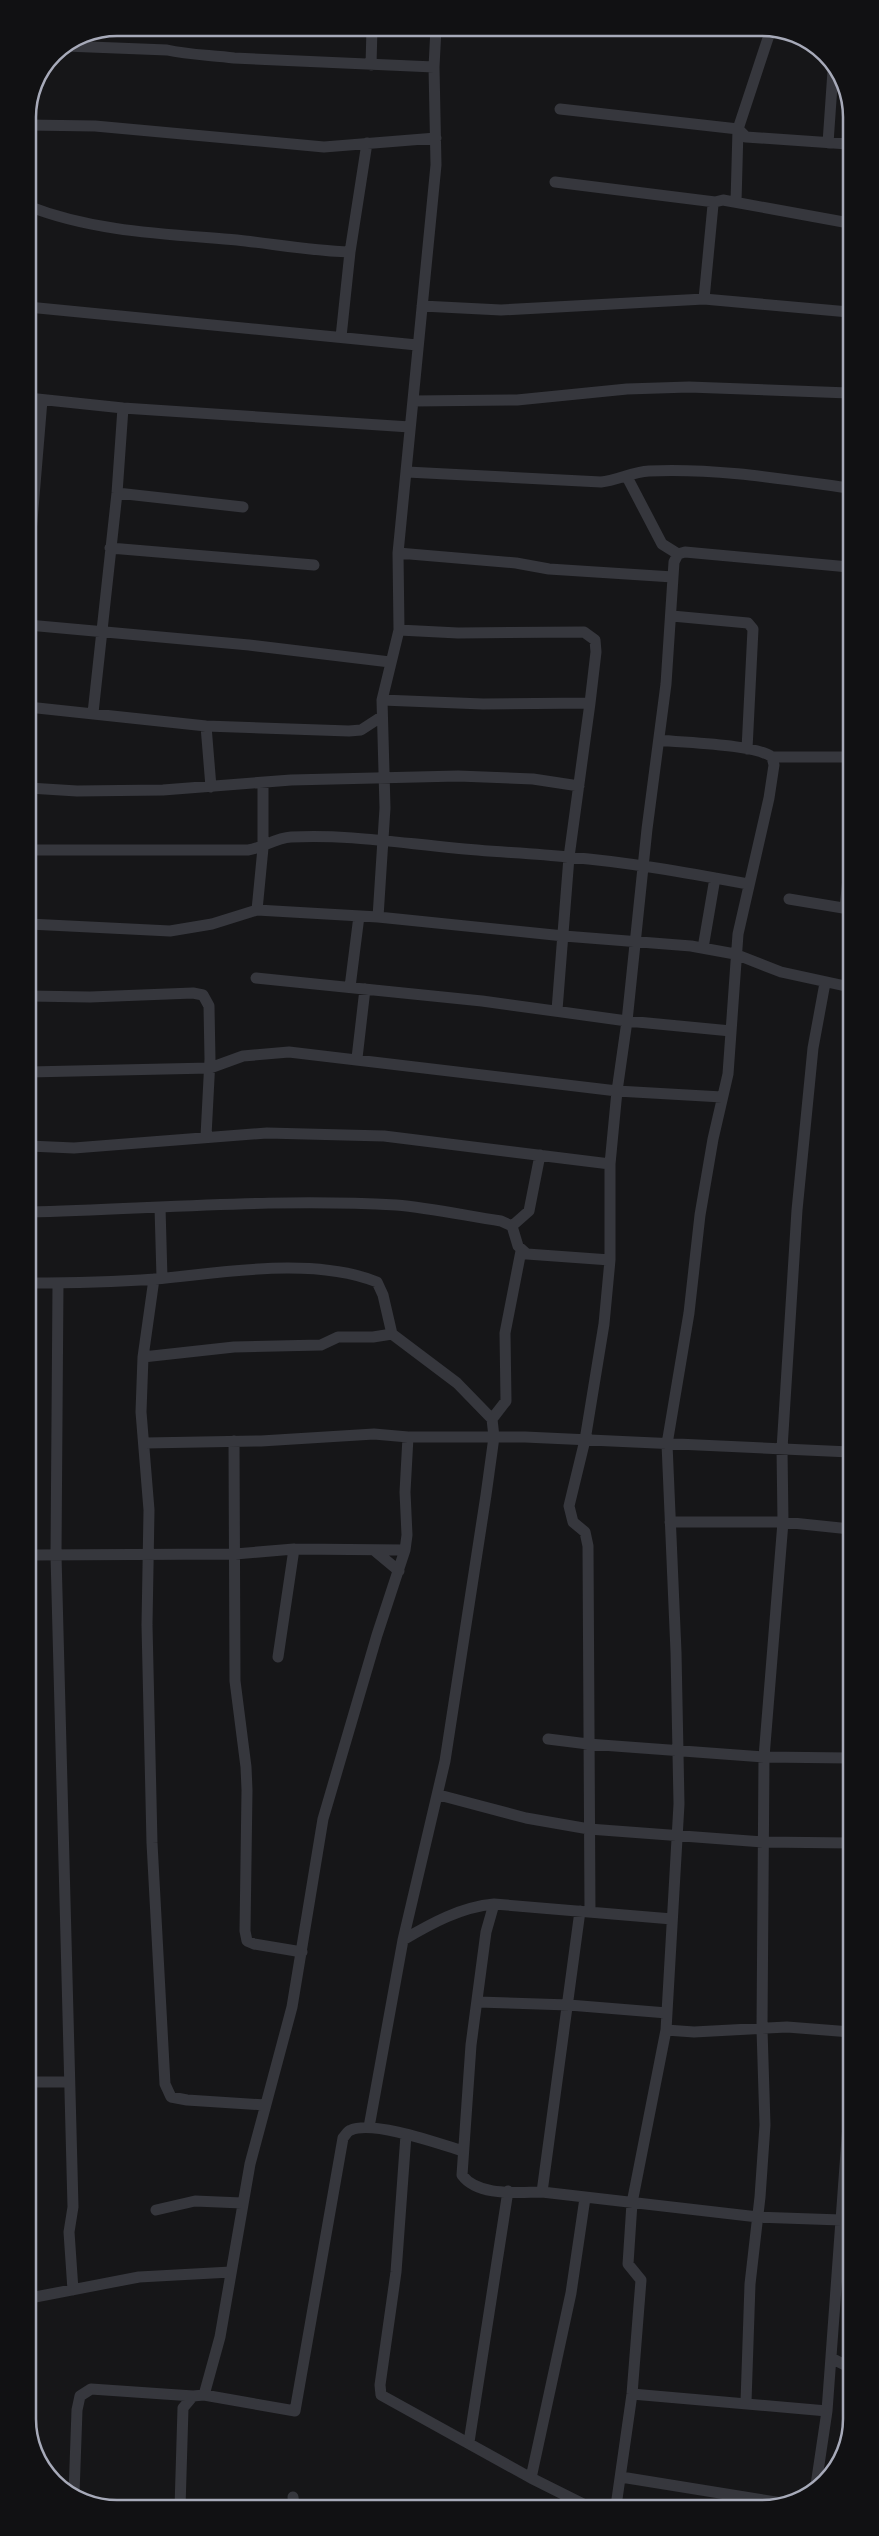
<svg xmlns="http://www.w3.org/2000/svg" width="879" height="2536" viewBox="0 0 879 2536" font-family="Jost,sans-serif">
<rect width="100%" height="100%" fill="#161618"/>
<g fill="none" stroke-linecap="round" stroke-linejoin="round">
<!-- street -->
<path stroke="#36373d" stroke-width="11" d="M771 29 738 129 746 137 848 144
M65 46 167 50C189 55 212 55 234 58L434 67
M371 65 372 28
M560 109 738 129 736 202
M28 125 95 126 324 147 436 138
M828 143 833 71
M555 182 715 202
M28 206C94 232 166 234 237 240 274 244 312 251 350 252
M704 299 713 205 715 202 723 200 849 223
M422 306 501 310 704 299 849 312
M28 307 417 345
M341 337 350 252 367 143
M28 398 123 408 410 427
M413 401 517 400 627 389 689 387 849 393
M407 472 601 482C617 480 633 472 649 471 716 468 783 479 849 488
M627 477 662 544 678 554
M117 493 243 507
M110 548 314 565
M398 553 516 563 549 569 673 577
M28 569 42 400
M672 616 748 623 753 629 747 749
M28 625 249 645 390 662
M399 630 458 633 584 632 595 640 596 652 590 703 569 857 557 1010
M382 700 483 704 590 703
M28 707 206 726 349 731 361 730 381 717
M93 713 117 493 123 408
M206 726 211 787
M659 740C684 743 754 744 772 757H849
M29 788 77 791 163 790 291 780 458 776 533 779 579 786
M29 850H248C263 848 275 838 291 837 345 834 400 843 454 848 492 852 530 853 568 857 628 862 688 873 748 884
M789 899 849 909
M845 909 849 867
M257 910 263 848V783
M378 917 385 808 382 700 399 630 398 553 436 165 434 67 436 28
M29 924 170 931 212 924 257 910 378 917 564 936 691 946 735 954 781 972 850 987
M703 948 715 878
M256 978 482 1001 627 1021 731 1031
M350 987 359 916
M29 996 90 997 193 993 203 995 209 1006 210 1059 206 1136
M357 1058 365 989
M29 1072 210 1068 243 1056 289 1052 617 1091 722 1097
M29 1146 74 1148 267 1133 384 1136 610 1164
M160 1207 162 1278
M29 1212C151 1209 274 1198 396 1205 431 1208 467 1216 501 1221L512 1226 518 1246 527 1254 610 1260
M512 1226 529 1211 540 1155
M154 1279 143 1357 141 1412 149 1510 147 1625 152 1843 165 2084 171 2097 187 2100 265 2105
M29 1283C71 1283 113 1282 155 1279 222 1273 312 1256 377 1282L383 1295 392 1334 457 1383 492 1419
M58 1283 56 1555 73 2207 69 2232 73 2290
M143 1357 234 1347 321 1345 338 1337H373L392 1334
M234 1441 235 1681 246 1767 247 1790 245 1931 247 1941 254 1944 302 1952
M145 1443 261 1441 374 1434 408 1437H525L850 1452
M670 1522H783L850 1529
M375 1551 399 1571
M30 1555 235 1554 294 1549 405 1550
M278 1657 294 1549
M548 1739 588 1744 764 1757 850 1758
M439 1795 526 1818 589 1829 763 1842 851 1843
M494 1904 486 1932 471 2045 462 2175C478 2197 518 2192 542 2192L758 2217 841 2220
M590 1912 588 1546 585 1532 573 1522 569 1506 585 1440 604 1324 610 1260V1164L617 1091 627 1021 647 829 666 684 674 562 678 554 685 552 849 567
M403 1940C432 1923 461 1907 494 1904L672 1919
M478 2002 569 2005 667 2013
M666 2030 694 2032 787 2027 851 2032
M30 2082H69
M369 2127 403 1940 445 1761 486 1495 494 1437 492 1419 506 1401 505 1333 521 1251
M406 2135 396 2272 380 2385 381 2395 531 2478 587 2506
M542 2192 580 1911
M156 2210 195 2201 242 2203
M30 2298 139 2277 231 2272
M831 2358 851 2368
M632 2394 827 2411
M204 2395 295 2411 343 2138C346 2135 347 2131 351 2130 373 2120 440 2144 463 2151
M746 2402 750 2284 760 2197 765 2125 762 2029 764 1757 783 1522 782 1449 797 1210 813 1048 825 983
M469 2442 508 2191
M621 2477 788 2504
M531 2478 571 2293 585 2198
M816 2485 827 2411 848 2125 851 2032 848 1941 851 1757
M74 2494 77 2410 80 2396 91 2389 193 2396
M293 2497 294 2507
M616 2506 632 2394 641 2280 628 2264 632 2203 666 2030 679 1804 676 1652 667 1444 689 1313 700 1215 713 1139 728 1074 738 934 769 798 774 765 772 757
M180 2508 183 2408 193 2396 204 2395 220 2337 250 2164 292 2007 323 1819 377 1635 405 1550 407 1535 405 1492 408 1437"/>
</g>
<!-- crop -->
<path d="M0 0H879V2536H0ZM117 36H762A81 81 0 0 1 843 117V2419A81 81 0 0 1 762 2500H117A81 81 0 0 1 36 2419V117A81 81 0 0 1 117 36Z" fill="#111113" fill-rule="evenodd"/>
<path fill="none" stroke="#a7aab9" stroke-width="2.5" d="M117 36H762A81 81 0 0 1 843 117V2419A81 81 0 0 1 762 2500H117A81 81 0 0 1 36 2419V117A81 81 0 0 1 117 36Z"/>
</svg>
